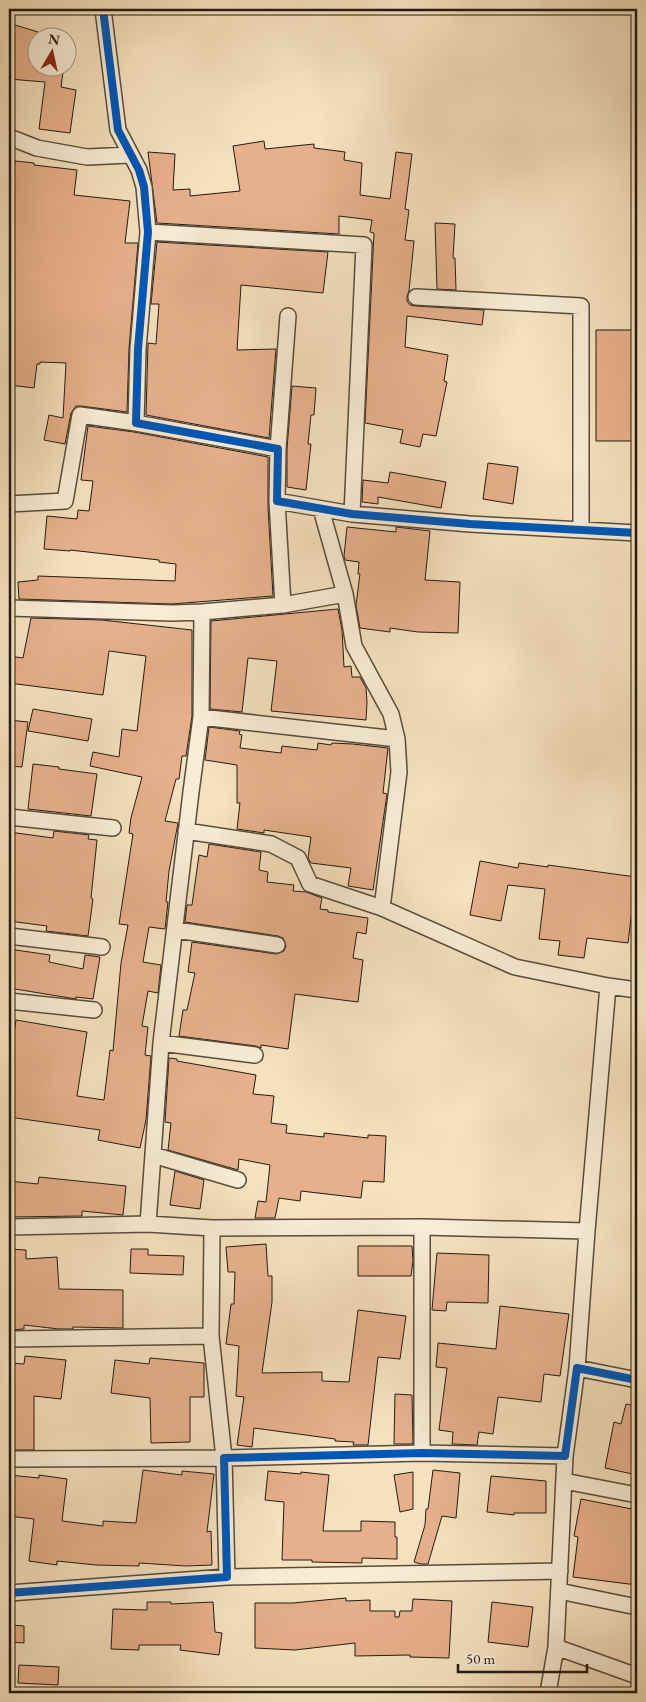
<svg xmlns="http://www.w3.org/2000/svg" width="646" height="1702" viewBox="0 0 646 1702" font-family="'EB Garamond',serif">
<rect width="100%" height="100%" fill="#f5e1be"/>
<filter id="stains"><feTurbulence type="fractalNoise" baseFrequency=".004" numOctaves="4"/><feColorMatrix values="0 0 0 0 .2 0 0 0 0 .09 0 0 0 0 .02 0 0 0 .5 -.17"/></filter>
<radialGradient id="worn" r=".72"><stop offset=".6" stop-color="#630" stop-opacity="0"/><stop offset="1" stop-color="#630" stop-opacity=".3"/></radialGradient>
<!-- building -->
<path fill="#e7b08c" stroke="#231b12" d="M12 24 38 32V68H50V71L63 72 61 87 76 90 70 133 39 129 45 82 9 79V35Z
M264 141 265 149 314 144V148L345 152 344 160 362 163 360 195 390 199 396 152 412 154 405 209 409 210 405 240 414 241 409 291 407 296V301L410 305 415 306 484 310 482 325 407 316 405 347 448 355 444 381 447 382 436 436 423 434 420 447 400 443 403 430 365 423 374 233 370 232 372 220 339 216V234L157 223 148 152 175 154 173 190 190 189V196L240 191 233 146Z
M15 161 34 163V165L77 170 74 195 130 201 125 243H138L129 348 127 412 81 406H76L71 413 65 444 44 440 49 415 63 418 66 363 40 362V364H37L34 388 9 385V207Z
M435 223 455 224 453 258H455L456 290 437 289Z
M157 242 328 252 323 293 241 285 237 350 276 349 269 438 146 415 148 343 156 344 159 304H151Z
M596 330H633V380H637V441H596Z
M292 386 316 388 314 415H311L308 444H311L306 490 287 487V449Z
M88 426 134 432 268 457V507L273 596 172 604 19 599 18 582 38 580V576L175 581 176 564 159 562V560L70 550V551L44 549 47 516 77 519 78 510 89 511 93 481 81 480Z
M488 463 518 467 513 504 483 499Z
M390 472 446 482 441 508 378 497V504L362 502 363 480 388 483Z
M347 527 396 532V527L430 531 425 580 460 582 458 633 418 632 390 628V632L360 628 356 605 360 574H358L359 562 345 560 344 556Z
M338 609 342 630 344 667 351 666 352 677H360L366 688 367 702 366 720 271 711 277 661 248 658 242 712 210 709 211 621Z
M31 618 102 620 192 630V716L186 756H182L179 779H176L165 821 178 823 169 871 166 902H168L165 929 149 927 143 962 161 965 158 993 148 991 142 1026 148 1027 145 1055 151 1056 146 1120 140 1148 98 1140 100 1130 9 1117V1064L16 1020 87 1032 77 1096 104 1100 110 1050 113 1051 121 963 128 925 119 924 133 834 129 833 131 818 142 777 90 766 93 752 119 757 122 729 137 731 146 656 109 651 103 695 9 683V656L23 658Z
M33 709 92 719 88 741 28 731Z
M9 720 28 722 22 767 9 766Z
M209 727 240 731 239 734 242 735 240 748 281 753 282 746 317 750 318 743 331 745 332 743 353 744 388 748 383 793 387 794 373 890 348 886 351 868 311 863 308 858 311 837 264 830V833L237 829 240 803H237V765L205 760Z
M33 764 59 767V769L97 774 91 816 28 809Z
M54 831 89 835 88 839 97 840 91 898 93 899 88 936 46 931 47 926 9 921V832L53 838Z
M209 844 261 852 259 870 268 872 267 882 294 885 293 891 306 892 322 898 320 909 328 910V912L368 918 366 934 357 932 353 958 363 960 358 1002 295 994 288 1049 261 1045V1048L256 1046 179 1036 183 1010H187L195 973 188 972 192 942 276 954 284 951 286 946 283 938 278 936 185 922 187 905H192L199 855 207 857Z
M480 861 518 868 519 863 548 867V865L636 877 628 943 587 938 584 958 558 955 560 941 539 939 545 889 508 885 501 921 470 915Z
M9 949 50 955 49 962 83 969 85 955 100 957 93 999 76 997V999L9 988Z
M169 1058 177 1059V1061L256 1075 253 1094 274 1096 271 1123 287 1125 286 1133 324 1137V1133L368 1138V1135L386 1136 384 1182 363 1181 361 1198 301 1191 300 1201 279 1198 275 1218H255L258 1201 266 1202 270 1165 239 1159 238 1170 168 1150 171 1123 165 1122Z
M175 1171 204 1180 200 1209 170 1205Z
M39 1177 126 1186 123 1215 82 1211V1216L9 1217V1181L38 1184Z
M266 1244 268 1276H272V1302L262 1373 322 1372V1381L349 1382 358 1310 406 1316 400 1359 378 1357 368 1445H353L354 1442 335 1441V1439L254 1428 252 1447 237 1445 244 1397 236 1396 239 1346 226 1344 231 1304H234L235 1272H228L226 1247Z
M358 1246H412L413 1261 411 1276H358Z
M9 1249 26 1250V1259L57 1257 59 1289 123 1290V1328L73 1327V1329H59L24 1325V1329L9 1330Z
M131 1249H148V1255L184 1256 183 1275 130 1273Z
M437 1253 489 1255 488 1303 447 1302 446 1311 432 1310Z
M500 1306 569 1314 560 1376 544 1374 541 1402 498 1397 493 1434 479 1432 477 1445 452 1444 453 1432 439 1430 447 1368 436 1367 438 1343 496 1349Z
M25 1356 66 1360 61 1399 34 1396V1450H9V1363L24 1364Z
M150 1358 204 1363V1397H190V1442L151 1443 150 1398 111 1393 115 1360 149 1364Z
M395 1394 412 1395 413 1444H394Z
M626 1404 637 1406V1475L605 1468 614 1422 621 1424Z
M143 1470 182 1475V1471L214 1474 207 1532 211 1531 212 1565 186 1566 139 1563V1566L96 1565 57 1561V1565L29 1561 34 1519 9 1516V1475L39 1478V1475L67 1479 62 1521 103 1526V1521L136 1523Z
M433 1470 460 1473 456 1518 442 1516 428 1564H421L414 1562 425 1525 426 1509H428Z
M268 1471 301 1474V1472L329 1475 323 1531H361V1521L395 1522V1537H397V1559L362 1558V1563L312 1562V1560H282L284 1502 265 1500Z
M413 1472V1509L400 1512 394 1475Z
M491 1476 546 1481V1513H514V1515L487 1512Z
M581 1499 637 1510V1585L573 1577 578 1537 574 1536Z
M346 1598V1601L370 1600V1611H395V1617H399L400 1611H412L413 1599 452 1601 449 1658 410 1657V1655L355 1656V1643L295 1650 255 1648V1603H293Z
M147 1602H171V1604L213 1602 215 1632 222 1633 219 1655 180 1650 181 1645H139V1650L111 1649 113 1609 147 1610Z
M492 1602 533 1607 528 1647 488 1642Z
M11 1625 24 1626V1643L10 1642Z
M19 1665 59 1667 58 1685 18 1683Z"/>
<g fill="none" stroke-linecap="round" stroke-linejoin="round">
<!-- street casing -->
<g stroke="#584c3d" stroke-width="18">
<path id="street" d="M103 9 118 130 139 170 144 187 148 232 138 349 136 423 278 449 277 501 352 514 470 524 637 533
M9 137 37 148 87 157 130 155
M148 232 364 245 352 514
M416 297 581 306V530
M278 449 288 316
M9 504 65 501 80 415 136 423
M283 605 345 594
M9 608 172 613 202 612 201 717 191 792 161 1043 148 1224
M202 612 283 605 277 501
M201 717 397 739 391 714 354 646 345 594 321 509
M9 817 113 828
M186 831 271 844 298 858 310 884 382 908 515 967 608 986
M382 908 399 772 397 739
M176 930 277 945
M9 936 102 947
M9 1001 94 1010
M161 1043 255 1055
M153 1155 238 1180
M9 1227 148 1224 212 1228 211 1336 224 1458 9 1459
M212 1228 422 1227 587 1231 577 1368
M587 1231 608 986 637 990
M9 1339 211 1336
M422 1453V1227
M565 1456 556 1647 637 1676
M564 1481 637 1495
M227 1577 560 1571
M559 1591 637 1607
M9 1593 227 1577 224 1458 422 1453 565 1456 577 1368 637 1380
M548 1693 556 1647"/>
</g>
<!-- street -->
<use href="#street" stroke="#f8ecd5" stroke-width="15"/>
<!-- cycleway casing -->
<g stroke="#f8ecd5" stroke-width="11">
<path id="cycleway" d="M103 9 118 130 139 170 144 187 148 232 138 349 136 423 278 449 277 501 352 514 470 524 637 533
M9 1593 227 1577 224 1458 422 1453 565 1456 577 1368 637 1380"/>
</g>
<!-- cycleway -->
<use href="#cycleway" stroke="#0057b8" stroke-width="8"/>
</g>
<!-- margin -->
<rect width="646" height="1702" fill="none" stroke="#f5e1be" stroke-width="30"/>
<rect x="10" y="10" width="626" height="1682" fill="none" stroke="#231b12" stroke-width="2.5"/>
<rect x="15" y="15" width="616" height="1672" fill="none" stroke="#231b12"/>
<!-- north arrow -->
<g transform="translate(52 52) rotate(9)"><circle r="24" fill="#f8ecd5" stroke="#a39887"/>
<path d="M0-4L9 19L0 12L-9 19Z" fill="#8f2418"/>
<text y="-8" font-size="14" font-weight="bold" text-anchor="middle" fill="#231b12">N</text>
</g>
<!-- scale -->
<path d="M458 1664v8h129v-8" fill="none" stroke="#231b12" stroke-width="2.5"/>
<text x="466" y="1664" font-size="15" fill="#231b12" stroke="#f8ecd5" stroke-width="4" paint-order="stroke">50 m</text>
<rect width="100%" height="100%" filter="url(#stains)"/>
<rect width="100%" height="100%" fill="url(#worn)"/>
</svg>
